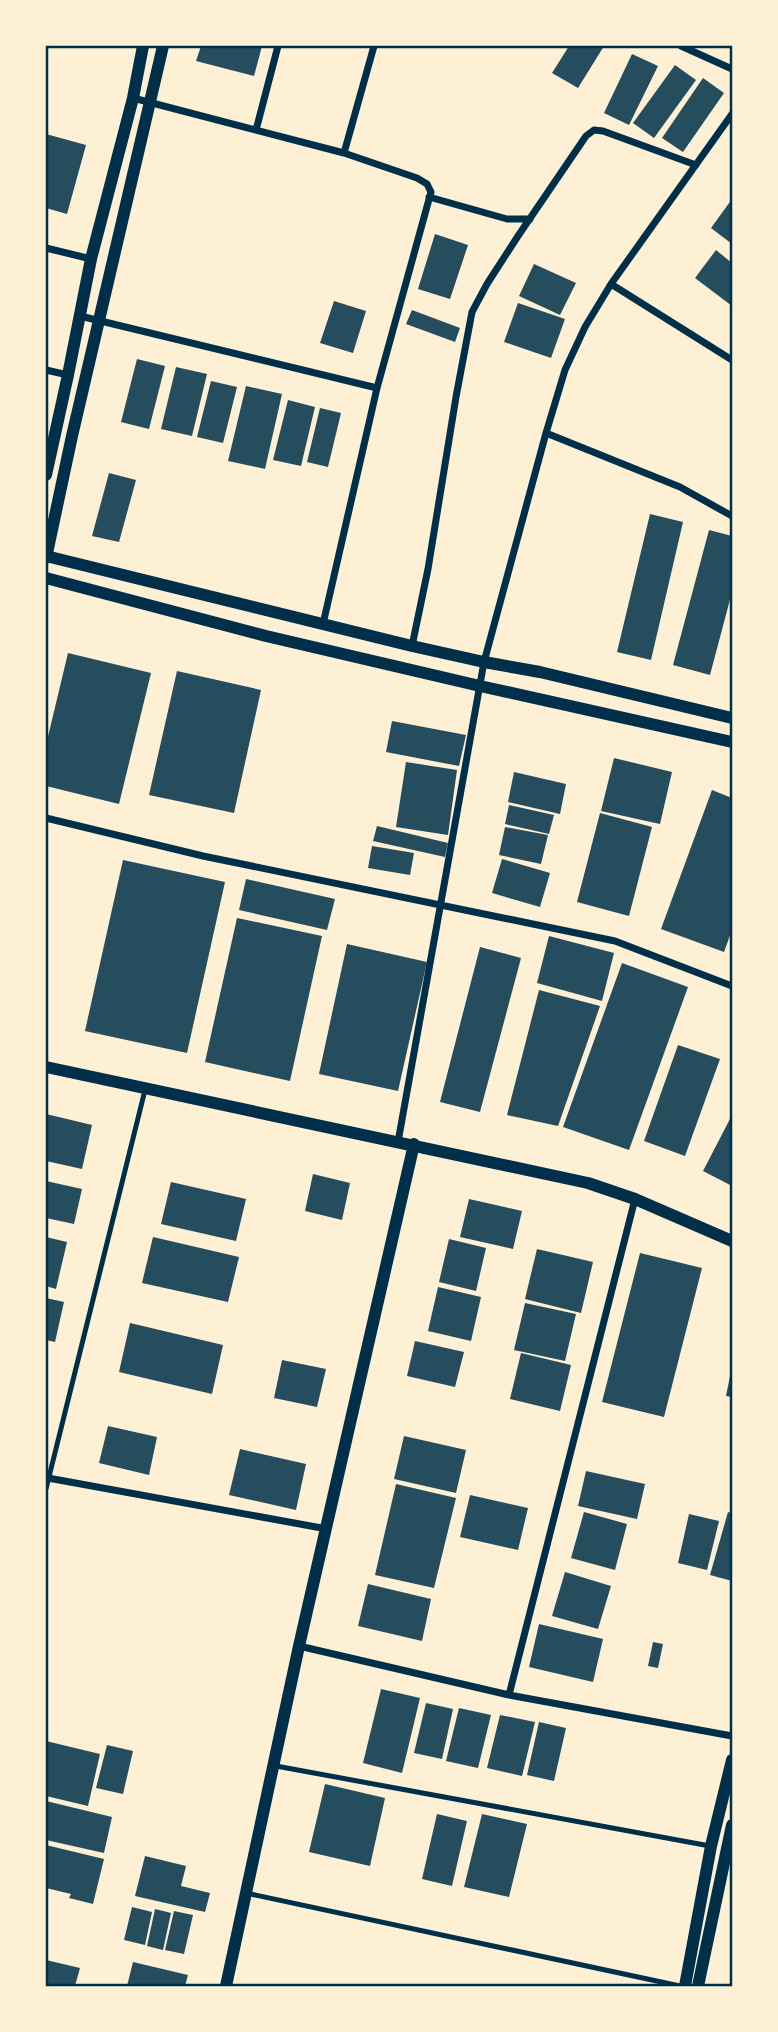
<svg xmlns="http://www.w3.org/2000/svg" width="778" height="2032" viewBox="0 0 778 2032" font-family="'PT Sans Narrow',sans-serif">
<rect width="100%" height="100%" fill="#fdf0d5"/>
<!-- building -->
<path fill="#264d5e" d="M201 46H262L254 76 196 61Z
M569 46H604L578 88 552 73Z
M632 54 658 66 629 125 604 113Z
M675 65 696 80 654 138 633 123Z
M703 78 724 93 683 152 662 138Z
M46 134 86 145 67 214 46 208Z
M732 199V244L711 228Z
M435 234 468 245 450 299 418 289Z
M716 250 732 263V306L695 278Z
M534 264 576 283 560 315 519 296Z
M334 301 366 311 353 353 320 343Z
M518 303 565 319 551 358 504 342Z
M412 310 460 328 455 342 406 324Z
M137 359 165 366 149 429 121 422Z
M176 367 207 374 192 436 161 429Z
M211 381 237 387 223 443 197 437Z
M246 386 282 394 265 469 228 461Z
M288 400 315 407 301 466 273 460Z
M320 408 341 413 328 467 307 462Z
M109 473 136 480 119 542 92 536Z
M650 514 683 522 651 660 617 652Z
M709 530 732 536V592L710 675 673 665Z
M68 653 151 673 119 804 46 786V745Z
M177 671 261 690 234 813 149 795Z
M392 721 466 735 459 766 386 752Z
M614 758 672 772 660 824 601 811Z
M406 762 457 770 448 835 396 827Z
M514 772 566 784 560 814 508 802Z
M712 790 732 798V930L724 952 661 929Z
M509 805 554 815 549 834 505 824Z
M600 813 652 827 629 916 577 902Z
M377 826 448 843 445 857 373 841Z
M505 827 548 835 541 864 499 855Z
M372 846 414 853 410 875 368 868Z
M502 859 550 873 540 907 492 893Z
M123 860 225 882 187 1053 85 1031Z
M246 879 335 899 327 930 239 910Z
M237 918 322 936 290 1081 205 1062Z
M549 936 614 953 602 1001 537 983Z
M347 944 427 962 398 1091 319 1074Z
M480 947 521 958 480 1112 440 1102Z
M622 963 688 987 629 1150 563 1127Z
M539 990 600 1006 558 1126 507 1115Z
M678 1045 720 1059 685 1156 644 1141Z
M46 1114 92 1125 82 1169 46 1161Z
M732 1115V1186L703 1171Z
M313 1174 350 1183 342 1220 305 1211Z
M46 1181 82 1189 74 1224 46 1218Z
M171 1182 246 1199 236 1241 161 1224Z
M469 1199 522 1211 513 1249 460 1237Z
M46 1237 67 1242 56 1289 46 1286Z
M153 1237 239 1257 228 1302 142 1283Z
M449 1239 486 1248 476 1291 439 1282Z
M537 1249 593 1262 581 1313 525 1299Z
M640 1253 702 1268 664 1417 602 1402Z
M438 1287 481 1297 471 1341 428 1331Z
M46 1298 64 1302 55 1342 46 1340Z
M525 1303 576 1314 565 1361 514 1350Z
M130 1323 223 1345 212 1394 119 1372Z
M415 1341 464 1352 455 1387 407 1376Z
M521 1353 571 1365 560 1411 510 1399Z
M282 1360 326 1369 317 1407 274 1398Z
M731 1371H732V1397L726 1396Z
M108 1426 157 1437 149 1475 99 1463Z
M404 1436 466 1450 456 1493 394 1479Z
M240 1449 306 1464 296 1510 229 1495Z
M586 1471 645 1484 637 1519 578 1506Z
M396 1484 456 1498 434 1588 375 1575Z
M470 1495 528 1508 518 1550 460 1537Z
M584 1512 627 1524 615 1570 571 1558Z
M728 1512 732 1513V1581L710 1575Z
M689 1514 719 1521 707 1570 678 1563Z
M565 1572 611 1586 598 1629 552 1616Z
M368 1584 431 1599 422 1641 358 1626Z
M539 1624 603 1639 593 1682 529 1667Z
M653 1642 663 1644 658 1668 648 1666Z
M381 1689 420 1698 402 1773 363 1763Z
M426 1703 453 1709 442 1759 414 1753Z
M459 1708 491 1715 478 1768 446 1761Z
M500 1715 535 1722 522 1776 487 1768Z
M539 1722 566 1728 554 1781 527 1775Z
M46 1741 100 1754 88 1806 46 1796Z
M107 1745 133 1751 123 1794 96 1788Z
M325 1784 385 1798 370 1866 309 1852Z
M46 1801 112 1817 104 1853 46 1840Z
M437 1814 467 1821 452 1886 422 1879Z
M482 1814 527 1824 509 1897 464 1887Z
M46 1845 104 1859 93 1904 69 1898 71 1894 46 1888Z
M145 1856 186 1866 181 1886 210 1893 205 1912 135 1896Z
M132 1907 152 1912 145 1945 124 1940Z
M155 1909 171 1913 163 1950 147 1946Z
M174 1911 193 1915 184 1954 165 1950Z
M46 1960 80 1968 75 1986H46Z
M133 1962 188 1975 185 1986H127Z"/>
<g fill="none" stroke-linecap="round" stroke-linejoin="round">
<!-- service -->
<path stroke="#003049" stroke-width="5" d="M46 1489 145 1090
M276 1766 710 1846
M246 1893 680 1986"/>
<!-- minor -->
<path stroke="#003049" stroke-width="7" d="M681 46 732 69
M133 98 344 153 417 178 427 184 431 192 377 388 323 624
M256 130 278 46
M344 153 374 46
M429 197 507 219H530
M46 248 91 259
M611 284 732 360
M80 316 377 388
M46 370 68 375
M546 433 680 487 732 516
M412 646 428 569 456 397 472 312 487 284 518 236 586 136 594 130 603 131 696 165
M46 818 203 856 615 941 732 986
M398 1142 484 662 546 433 565 370 585 327 611 284 732 114
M48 1478 327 1529
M299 1646 509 1695 732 1736
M509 1695 635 1199"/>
<!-- tertiary -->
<path stroke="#003049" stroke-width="12" d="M46 475 68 375 91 259 133 98 143 46
M46 556 412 646 484 662 540 672 732 718
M46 558 72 436 163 46
M46 578 266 636 480 686 732 742
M46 1067 588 1183 635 1199 732 1241
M226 1986 299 1646 414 1144
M685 1986 711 1846 732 1760
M698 1986 732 1825"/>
</g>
<!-- border -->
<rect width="778" height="2032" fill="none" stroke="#fdf0d5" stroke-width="94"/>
<rect x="47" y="47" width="684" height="1938" fill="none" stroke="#003049" stroke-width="2.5"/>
</svg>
